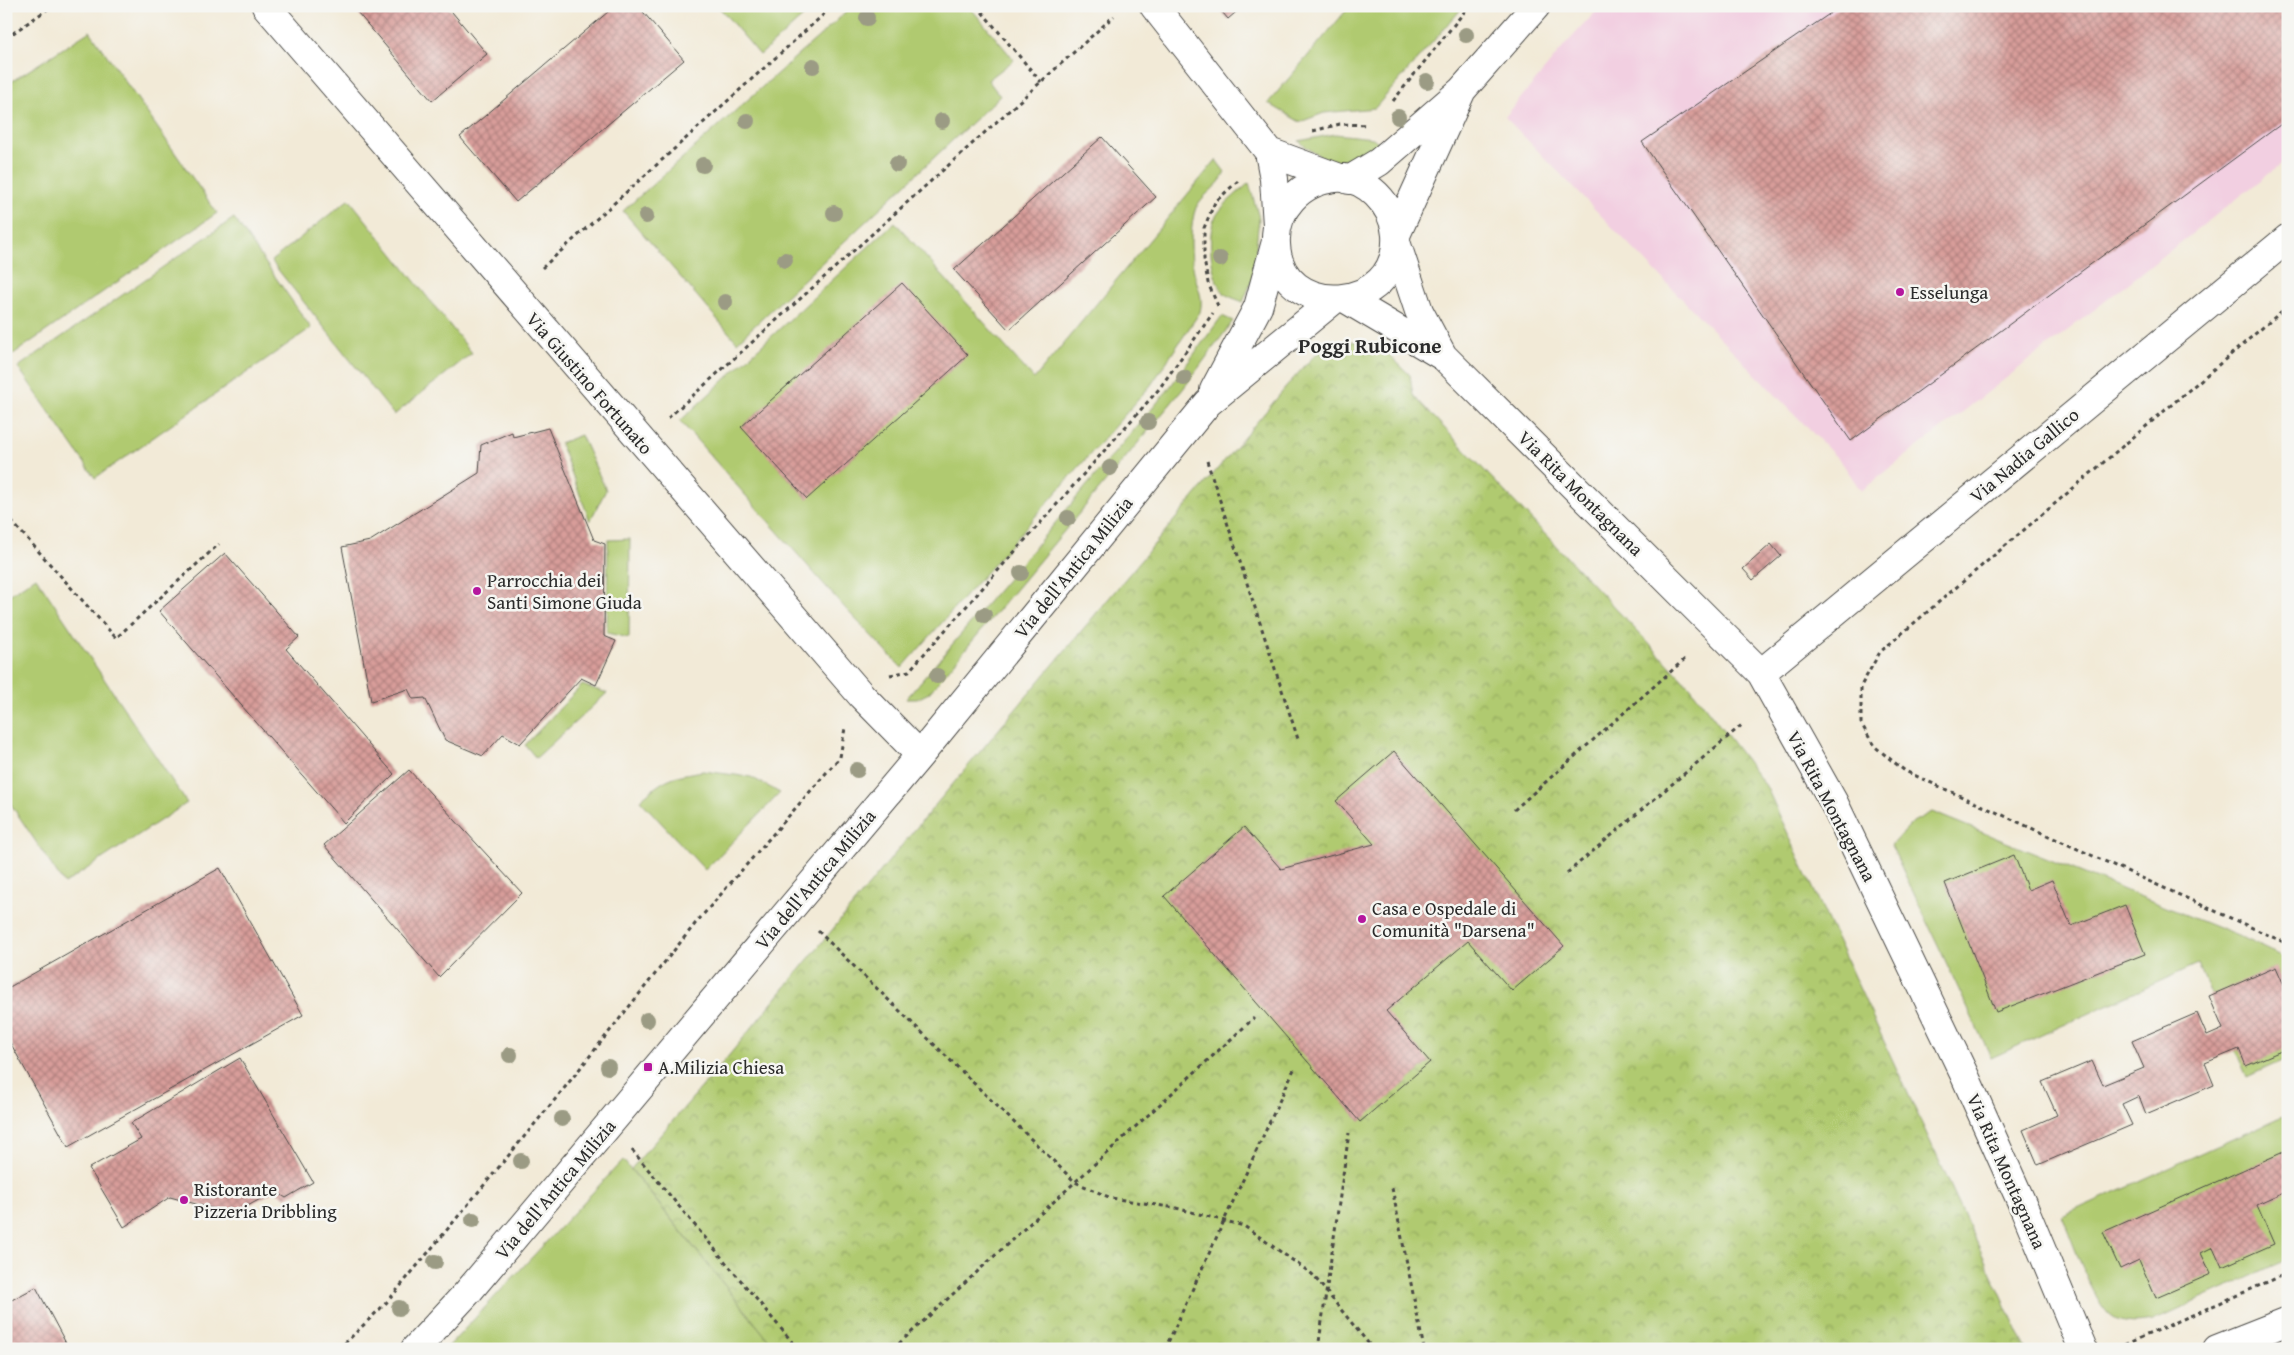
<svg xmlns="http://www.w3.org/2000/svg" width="2294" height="1355" viewBox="0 0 2294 1355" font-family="'Gentium Book Plus',serif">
<defs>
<pattern id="park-crowns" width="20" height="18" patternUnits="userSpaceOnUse" patternTransform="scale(1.25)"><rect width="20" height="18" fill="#b0ca70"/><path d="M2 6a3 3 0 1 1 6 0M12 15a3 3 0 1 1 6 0" fill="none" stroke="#8fa45c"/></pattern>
<pattern id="building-cross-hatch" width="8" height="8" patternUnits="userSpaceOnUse" patternTransform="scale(1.25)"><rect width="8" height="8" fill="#d89d9a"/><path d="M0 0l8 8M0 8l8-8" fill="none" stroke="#af807e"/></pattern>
</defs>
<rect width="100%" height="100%" fill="#f6f6f2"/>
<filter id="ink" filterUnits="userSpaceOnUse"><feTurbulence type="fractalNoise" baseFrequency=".02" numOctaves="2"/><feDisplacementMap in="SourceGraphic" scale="10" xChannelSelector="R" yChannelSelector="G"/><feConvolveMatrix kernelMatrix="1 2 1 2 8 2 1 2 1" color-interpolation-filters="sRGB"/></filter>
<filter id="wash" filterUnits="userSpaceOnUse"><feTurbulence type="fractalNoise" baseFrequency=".0096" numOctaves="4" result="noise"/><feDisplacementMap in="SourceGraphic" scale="20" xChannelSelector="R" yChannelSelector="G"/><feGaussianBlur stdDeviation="1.12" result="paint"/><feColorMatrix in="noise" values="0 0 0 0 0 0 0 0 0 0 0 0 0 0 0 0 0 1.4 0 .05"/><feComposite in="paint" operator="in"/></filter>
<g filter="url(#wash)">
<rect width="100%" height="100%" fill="#f2ead7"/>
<!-- built -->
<path fill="#f2cfe1" d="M1601 6H2288V159L1861 491 1843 464 1505 117 1566 44Z"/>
<!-- green -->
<path fill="#b0ca70" stroke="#6e7a4e" d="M718 6H815L760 55Z
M853 6H969L1014 60 988 80 1000 96 737 342 623 211Z
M1350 6H1464L1375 108 1324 113 1300 122 1268 103Z
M90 31 217 213 6 359V85Z
M1335 134 1373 138 1380 144C1347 166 1329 167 1299 141Z
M1216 160 1225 172C1220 188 1197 196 1194 214 1190 232 1190 254 1194 272 1197 287 1204 297 1200 312L1151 385 902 668 844 607 680 421 895 222 1034 379Z
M1249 183 1259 218 1253 278 1243 302C1237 299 1227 297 1223 292 1211 278 1207 237 1214 220 1221 205 1237 194 1249 183Z
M349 199 472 353 394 415 271 261Z
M234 218 311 328 95 478 18 367Z
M1222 316 1233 321 1183 389 929 693 917 699H906L1167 391Z
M581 435 606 490 590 521 560 443Z
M630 539 629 638 607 633 608 540Z
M36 577 187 803 64 884 6 797V597Z
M582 685 607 693 536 758 525 745Z
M703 771 751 777 780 793 705 870 640 800C665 778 671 776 703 771Z
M1932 812 2250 941 2288 959V1058L2247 1077 2198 964 1991 1058 1891 845 1913 822Z
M2288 1114V1260L2153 1321C2140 1323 2123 1325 2112 1317 2093 1303 2072 1239 2062 1216Z
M623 1160 776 1349H446Z"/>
<!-- park -->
<path fill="url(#park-crowns)" stroke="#6e7a4e" d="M1359 341 1386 352 1410 375 1413 395 1690 687 1766 786 2026 1349H776L631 1169 721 1065 926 816 1293 379C1318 352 1320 343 1359 341Z"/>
<g id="blocks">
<!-- building -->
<path fill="url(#building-cross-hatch)" d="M352 6H447L487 54 432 101Z
M615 6H638L684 60 516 202 460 137Z
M1217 6H1243L1228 19Z
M1841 6H2288V119L1851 441 1642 142Z
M1102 137 1156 197 1009 330 954 270Z
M902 283 968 355 807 499 741 427Z
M548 428 594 540 605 544 604 636 616 641 596 685 581 678 520 744 503 734 483 756 445 740 425 698 413 699 408 689 371 701 342 547 370 541 479 473 481 445 512 432 513 437Z
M1771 544 1781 556 1753 580 1743 569Z
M225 553 299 637 286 649 394 774 344 823 159 611Z
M1394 751 1564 946 1512 991 1468 941 1386 1011 1430 1062 1360 1122 1164 896 1244 827 1281 869 1374 844 1336 801Z
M409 770 522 893 439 977 324 845Z
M2014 855 2028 890 2052 880 2071 926 2125 905 2145 954 1996 1012 1945 883Z
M220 868 303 1015 68 1147 6 1035V989Z
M2276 967 2288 994V1048L2246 1066 2239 1049 2205 1063 2214 1085 2146 1114 2139 1096 2122 1104 2132 1125 2038 1165 2023 1130 2057 1115 2042 1082 2092 1061 2103 1085 2144 1068 2132 1041 2197 1013 2207 1036 2223 1029 2209 996Z
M240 1058 313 1182 286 1198 275 1191 233 1214 170 1197 124 1227 89 1168 141 1139 131 1123Z
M2288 1150V1191L2257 1205 2274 1244 2222 1267 2213 1247 2201 1253 2211 1274 2156 1298 2139 1260 2120 1269 2103 1232Z
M36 1287 69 1349H6V1303Z"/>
</g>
</g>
<g filter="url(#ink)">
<use href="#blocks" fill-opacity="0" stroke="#494845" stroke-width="1"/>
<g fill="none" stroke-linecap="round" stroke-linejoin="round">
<!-- minor casing -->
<g stroke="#494845" stroke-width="30">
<path id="minor" d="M266 6 862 696 920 755
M1154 6 1269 152 1274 179 1277 225
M1269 152 1337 177
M1349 180 1379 162 1462 90 1536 6
M1396 235C1394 206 1366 175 1335 178 1301 181 1274 209 1276 244 1279 321 1401 315 1396 235L1462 90
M1397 245 1419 311 1443 356
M1346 299 1444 357 1761 673 1833 801 1964 1074 2025 1210 2083 1349
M1214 390 1258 307 1275 245
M1761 673 2288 238
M415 1349 467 1293 920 755 1208 403 1335 299
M2217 1349 2288 1321"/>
</g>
<!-- path -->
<path stroke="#494845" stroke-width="3" stroke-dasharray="4 4" stroke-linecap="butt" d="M977 6 1041 82
M6 38 52 6
M1393 101 1469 6
M1313 131 1340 124 1368 125
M542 268 833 6
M1218 306 1208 283 1204 259V228L1215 202 1238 181
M2288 306 1880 652 1861 686V723L1874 746 1905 771 2288 944
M668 418 1114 16
M1207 461 1298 739
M6 515 116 638 219 544
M890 675 909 671 1159 389 1213 313
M1514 810 1686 658
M1567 873 1743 724
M818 931 1075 1182 1111 1198 1176 1208 1244 1226 1312 1274 1373 1349
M632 1150 798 1349
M1392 1188 1424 1349
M2117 1348 2288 1273
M339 1349 388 1301 562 1091 695 924 840 757 845 728
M893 1349 1254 1018
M1165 1349 1295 1067
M1318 1349 1349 1133"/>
<!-- minor -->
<use href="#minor" stroke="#fff" stroke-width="28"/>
</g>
<!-- trees -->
<g fill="#9b9b84">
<circle cx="867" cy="18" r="8"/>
<circle cx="1466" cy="35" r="8"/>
<circle cx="813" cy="66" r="8"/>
<circle cx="1427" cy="81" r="8"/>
<circle cx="1398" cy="117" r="8"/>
<circle cx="747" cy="121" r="8"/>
<circle cx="942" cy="121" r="8"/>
<circle cx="897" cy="164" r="8"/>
<circle cx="703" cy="165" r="8"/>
<circle cx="834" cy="213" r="8"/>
<circle cx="646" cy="216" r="8"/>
<circle cx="1220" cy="259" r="8"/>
<circle cx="785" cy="260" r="8"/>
<circle cx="725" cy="302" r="8"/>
<circle cx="1184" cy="378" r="8"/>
<circle cx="1148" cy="422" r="8"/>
<circle cx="1110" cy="468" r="8"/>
<circle cx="1068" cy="518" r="8"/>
<circle cx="1021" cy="573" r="8"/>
<circle cx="984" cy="615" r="8"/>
<circle cx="937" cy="676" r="8"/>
<circle cx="857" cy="770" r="8"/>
<circle cx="647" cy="1020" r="8"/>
<circle cx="510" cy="1055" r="8"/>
<circle cx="608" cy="1067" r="8"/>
<circle cx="562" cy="1119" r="8"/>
<circle cx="521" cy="1161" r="8"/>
<circle cx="473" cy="1220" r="8"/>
<circle cx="435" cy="1262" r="8"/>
<circle cx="399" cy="1308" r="8"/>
</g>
</g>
<!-- markers -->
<g fill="#b5179e" stroke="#f6f6f2" stroke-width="2">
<circle cx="1900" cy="292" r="5"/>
<circle cx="477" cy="591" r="5"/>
<circle cx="1362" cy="919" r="5"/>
<rect x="643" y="1062" width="10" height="10" rx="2.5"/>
<circle cx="184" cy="1200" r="5"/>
</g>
<g text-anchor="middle" stroke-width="5" stroke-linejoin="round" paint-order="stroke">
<!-- poi labels -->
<g font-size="19" fill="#2b2b2b" stroke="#f6f6f2" text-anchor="start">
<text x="1910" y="299">Esselunga</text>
<text x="487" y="587">Parrocchia dei<tspan x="487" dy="22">Santi Simone Giuda</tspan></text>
<text x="1372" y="915">Casa e Ospedale di<tspan x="1372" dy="22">Comunità "Darsena"</tspan></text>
<text x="658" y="1074">A.Milizia Chiesa</text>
<text x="194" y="1196">Ristorante<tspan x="194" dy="22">Pizzeria Dribbling</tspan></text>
</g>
<!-- street labels -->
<g font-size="19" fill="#2b2b2b" stroke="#f6f6f2">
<text transform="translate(590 383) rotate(49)" y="7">Via Giustino Fortunato</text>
<text transform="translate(2024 455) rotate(-40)" y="7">Via Nadia Gallico</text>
<text transform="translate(1581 493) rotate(45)" y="7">Via Rita Montagnana</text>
<text transform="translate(1073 567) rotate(-51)" y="7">Via dell'Antica Milizia</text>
<text transform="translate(1832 806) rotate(62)" y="7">Via Rita Montagnana</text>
<text transform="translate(815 879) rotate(-50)" y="7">Via dell'Antica Milizia</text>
<text transform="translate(2007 1171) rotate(66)" y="7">Via Rita Montagnana</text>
<text transform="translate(555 1189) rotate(-50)" y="7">Via dell'Antica Milizia</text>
</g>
<!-- quarter labels -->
<g font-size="21" font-weight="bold" fill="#2b2b2b" stroke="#f6f6f2">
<text x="1370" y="353">Poggi Rubicone</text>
</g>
</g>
<!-- margin -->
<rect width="2294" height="1355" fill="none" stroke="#f6f6f2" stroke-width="25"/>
</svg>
